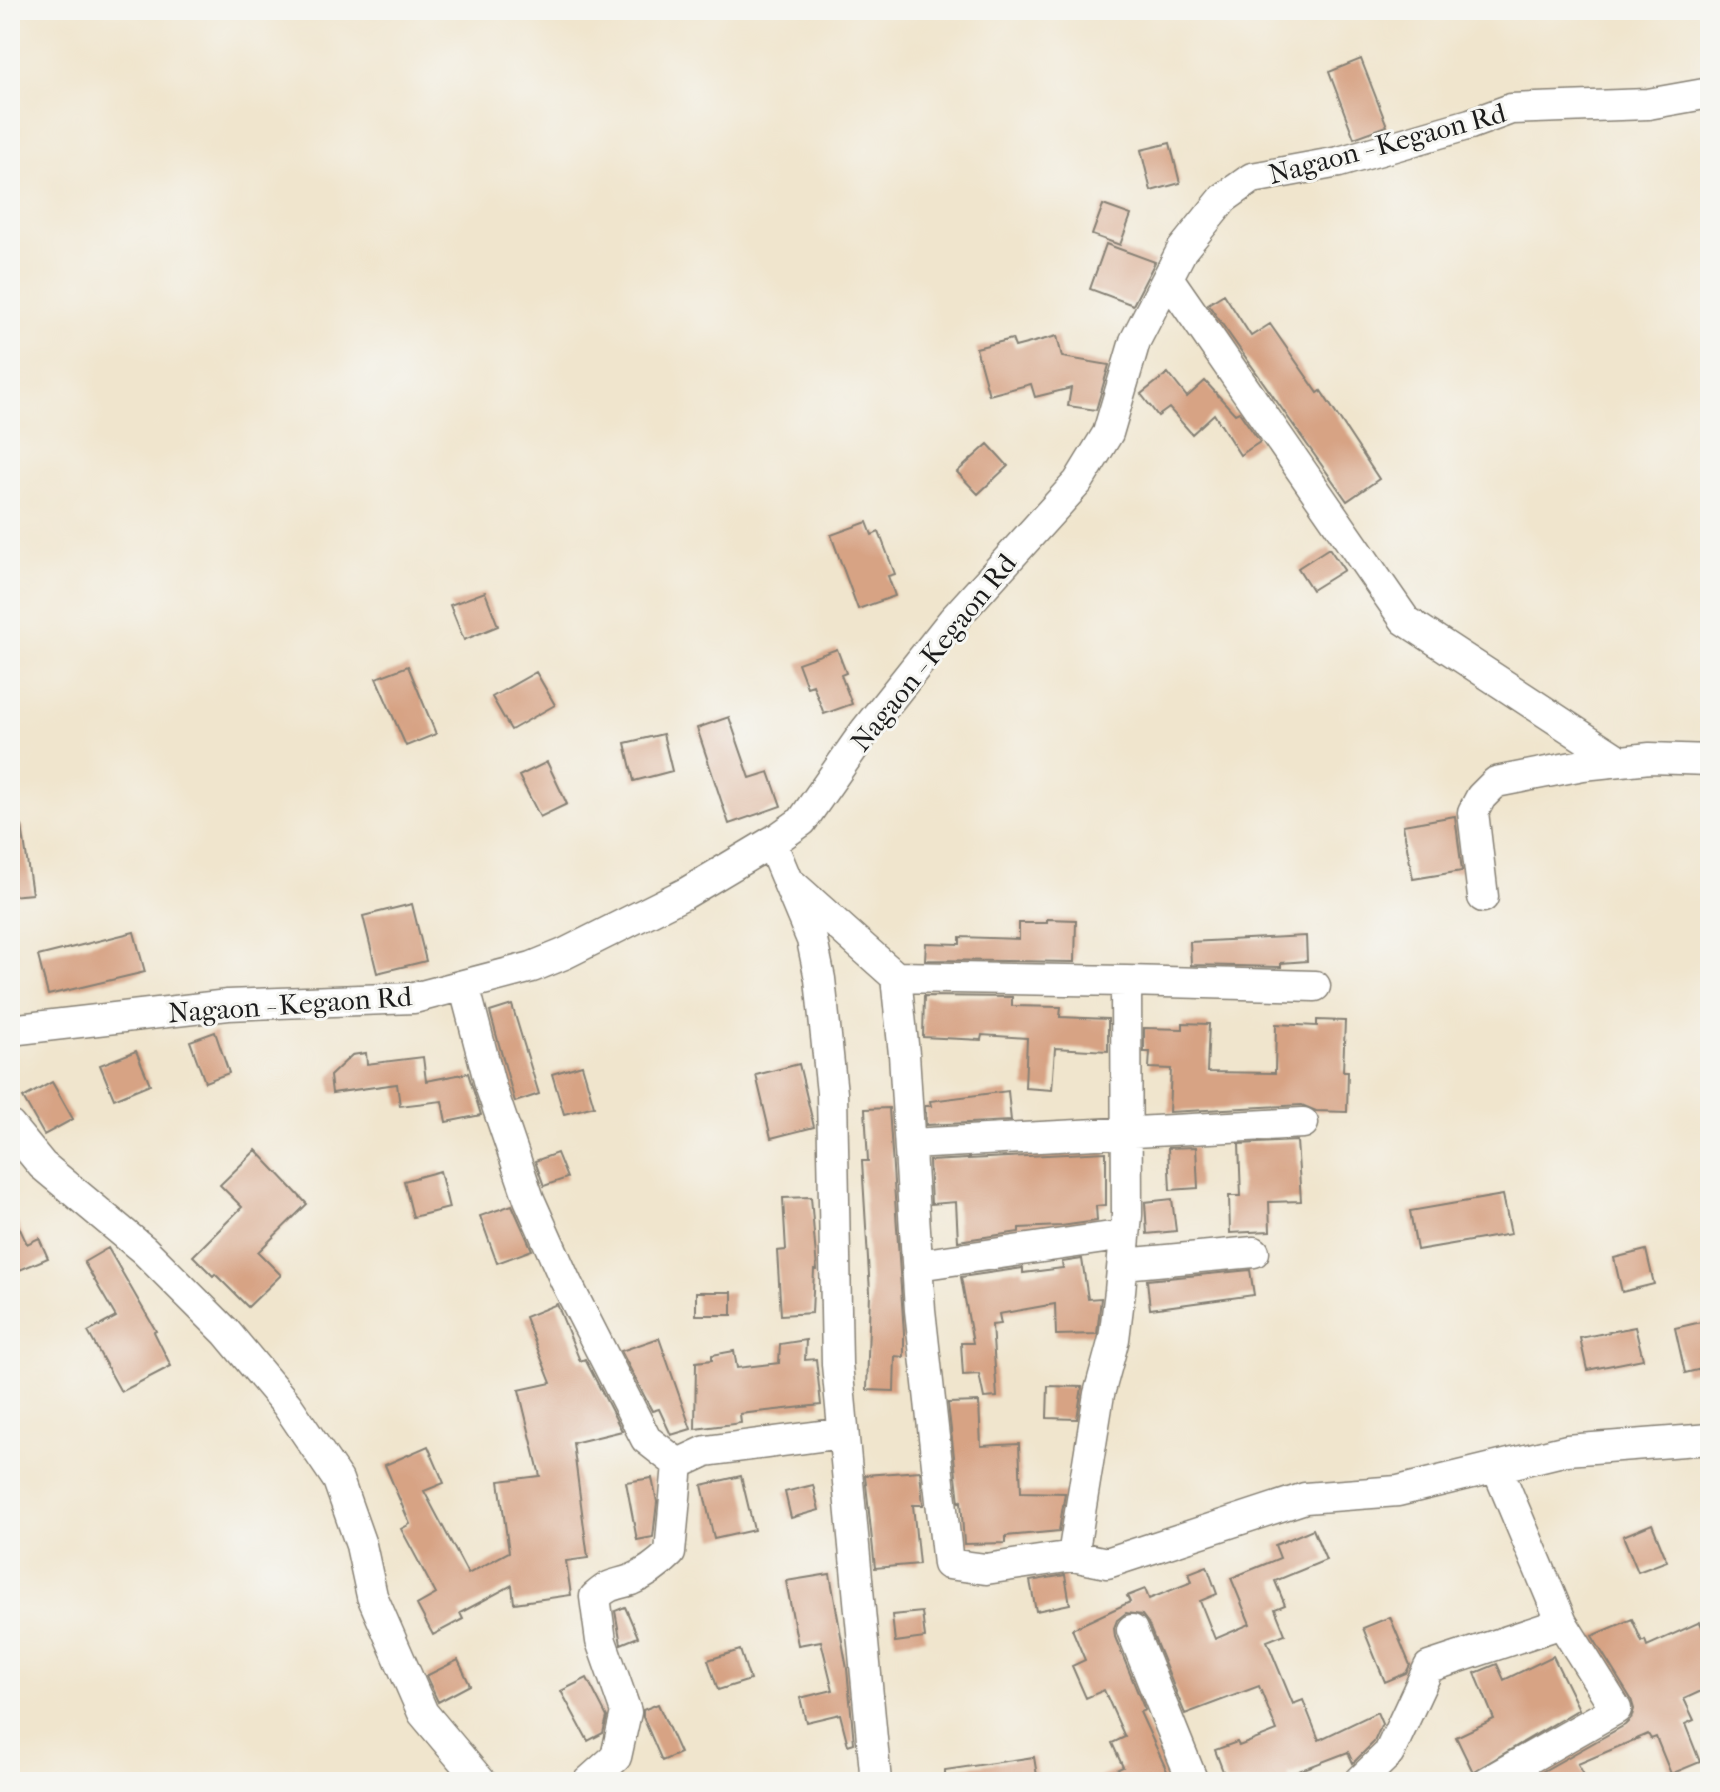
<svg xmlns="http://www.w3.org/2000/svg" width="1720" height="1792" viewBox="0 0 1720 1792" font-family="'IM FELL French Canon',serif">
<rect width="100%" height="100%" fill="#f6f6f2"/>
<filter id="ink" filterUnits="userSpaceOnUse"><feTurbulence type="fractalNoise" baseFrequency=".0125" numOctaves="2"/><feDisplacementMap in="SourceGraphic" scale="16" xChannelSelector="R" yChannelSelector="G"/><feConvolveMatrix kernelMatrix="1 2 1 2 8 2 1 2 1" color-interpolation-filters="sRGB"/></filter>
<filter id="wash" filterUnits="userSpaceOnUse"><feTurbulence type="fractalNoise" baseFrequency=".006" numOctaves="4" result="noise"/><feDisplacementMap in="SourceGraphic" scale="32" xChannelSelector="R" yChannelSelector="G"/><feGaussianBlur stdDeviation="1.8" result="paint"/><feColorMatrix in="noise" values="0 0 0 0 0 0 0 0 0 0 0 0 0 0 0 0 0 1.4 0 .05"/><feComposite in="paint" operator="in"/></filter>
<g filter="url(#wash)">
<rect width="100%" height="100%" fill="#f0e5cd"/>
<g id="blocks">
<!-- building -->
<path fill="#d7a384" d="M1361 59 1387 126 1354 138 1329 72Z
M1170 143 1180 183 1151 191 1141 150Z
M1103 205 1131 215 1120 245 1092 235Z
M1106 244 1155 262 1133 305 1090 289Z
M1224 294 1251 336 1270 324 1318 393 1321 391 1379 479 1347 501 1208 304Z
M1057 336 1062 357 1109 365 1096 410 1068 406 1071 388 1035 397 1031 384 989 395 976 348 1012 339 1015 347Z
M1168 373 1187 397 1205 381 1235 414 1239 412 1260 442 1240 455 1214 414 1192 434 1169 408 1158 416 1141 394Z
M988 444 1008 466 978 494 957 472Z
M867 522 872 535 879 532 895 574 888 576 895 596 858 609 831 535Z
M1329 548 1344 570 1312 590 1298 568Z
M485 592 498 626 464 640 450 605Z
M837 649 846 673 841 675 852 704 824 714 813 685 807 687 798 663Z
M408 666 436 734 406 746 376 678Z
M536 672 555 705 511 730 492 697Z
M729 717 750 778 769 772 781 806 729 824 697 728Z
M663 734 672 771 634 781 625 743Z
M547 762 567 804 540 817 519 776Z
M1455 816 1462 871 1413 879 1403 825Z
M22 826 32 894 10 896V827Z
M412 904 426 961 377 973 363 916Z
M1047 919 1076 920 1075 962 925 960 926 943 960 944V937L1019 939V923H1047Z
M134 932 145 972 48 995 38 956Z
M1306 936 1307 961 1281 963V967L1191 965 1190 942Z
M924 996 1012 997V1006L1061 1007 1060 1017 1108 1019V1051L1055 1048 1052 1090 1025 1088 1027 1038 982 1035 981 1040 923 1037Z
M512 1005 539 1094 515 1102 490 1012Z
M1317 1020 1345 1021 1343 1071H1348L1347 1112 1316 1111 1302 1105 1169 1112 1171 1069 1149 1068 1150 1052H1144V1028L1183 1029V1023L1209 1024 1207 1072 1275 1073 1276 1024 1317 1026Z
M215 1032 229 1073 205 1082 190 1041Z
M136 1051 150 1084 114 1099 100 1065Z
M366 1053 367 1064 423 1057 426 1081 468 1073 481 1115 446 1122 442 1101 400 1106 397 1084 332 1093 330 1076 352 1055Z
M799 1064 814 1127 771 1138 756 1075Z
M582 1065 594 1106 564 1114 552 1074Z
M52 1082 73 1119 44 1135 23 1098Z
M1008 1091 1011 1121 926 1125 925 1106H931L930 1101Z
M889 1108 904 1333V1357L895 1356 894 1391 867 1390 870 1292 862 1161H868L865 1109Z
M1297 1141 1301 1201 1269 1202 1270 1231 1230 1233 1229 1196H1241L1239 1144Z
M1196 1147 1198 1188 1170 1190 1168 1148Z
M256 1150 307 1204 258 1252 281 1275 248 1307 215 1274 213 1276 193 1256 242 1207 220 1185Z
M1106 1152V1205L1096 1206 1097 1221 1061 1226 1019 1228V1232L958 1241 956 1202 931 1204 929 1161Z
M557 1153 567 1178 544 1186 535 1161Z
M440 1171 449 1208 413 1217 404 1181Z
M1503 1195 1511 1234 1417 1250 1410 1211Z
M811 1197 817 1270H814L812 1313 781 1315 777 1251 786 1250 783 1198Z
M1172 1199 1176 1231 1147 1234 1145 1202Z
M512 1205 532 1250 497 1263 480 1216Z
M10 1208 27 1244 39 1238 48 1258 15 1272 10 1261Z
M108 1248 156 1331 154 1332 171 1366 121 1392 88 1332 116 1317 84 1262Z
M1646 1250 1654 1284 1622 1292 1614 1258Z
M1082 1259 1088 1299 1101 1298 1097 1334 1056 1335 1055 1304 999 1314 1001 1324 992 1325 997 1397 984 1398 979 1374 963 1375 961 1343H973L961 1277 1023 1268V1273L1063 1268 1062 1262Z
M1250 1270 1254 1295 1150 1309 1147 1280Z
M696 1292H732V1315H696Z
M557 1304 580 1361 585 1359 622 1431 573 1443 588 1558 566 1561 571 1595 514 1603 512 1585 460 1613 463 1619 433 1635 417 1605 436 1594 401 1529 410 1524 385 1465 428 1446 444 1483 424 1491 468 1574 509 1552 499 1481 540 1476 519 1390 551 1383 525 1317Z
M1710 1320V1367L1685 1373 1675 1328Z
M1635 1327 1643 1359 1587 1370 1580 1338Z
M659 1338 691 1429 671 1435 659 1409 652 1411 621 1351Z
M806 1340 805 1360 816 1359 821 1405 740 1414 741 1423 695 1429 696 1362 712 1360V1355L734 1351 737 1368 779 1363 780 1344Z
M1048 1386 1082 1387 1077 1419 1047 1418Z
M979 1402 981 1446 1019 1444 1021 1492 1065 1493 1059 1531 1006 1536V1543L964 1544 961 1501 959 1502 948 1403Z
M920 1471 923 1505H913L919 1564 875 1568 865 1475Z
M741 1476 754 1530 714 1539 702 1485Z
M652 1478 657 1502 653 1537 637 1540 626 1482Z
M813 1485 819 1510 791 1518 785 1492Z
M1652 1524 1667 1561 1638 1572 1623 1536Z
M1313 1529 1326 1560 1275 1581 1285 1605 1275 1609 1285 1634 1267 1641 1293 1704 1303 1700 1319 1740 1377 1712 1382 1724 1374 1742 1353 1763 1348 1752 1288 1775 1290 1782H1227L1215 1750 1237 1742 1239 1746 1277 1731 1259 1686 1185 1714 1148 1623 1142 1615 1126 1613 1117 1620 1114 1628 1115 1637 1145 1710 1140 1712 1172 1782H1089L1123 1767 1112 1743 1125 1737 1104 1690 1086 1698 1072 1666 1085 1660 1072 1629 1130 1602 1127 1596 1145 1589 1149 1599 1192 1582 1189 1573 1207 1566 1217 1594 1200 1601 1215 1639 1250 1624 1231 1578 1280 1558 1275 1545Z
M830 1574 847 1669 854 1743 848 1745 840 1714 806 1722 800 1698 833 1690 821 1641 798 1645 786 1581Z
M1065 1575 1070 1604 1036 1611 1030 1581Z
M625 1607 638 1637 621 1644 615 1611Z
M922 1612 925 1638 895 1642 892 1615Z
M1390 1617 1410 1665 1406 1673 1385 1682 1363 1628Z
M1632 1619 1642 1642 1645 1640 1647 1646 1700 1622 1710 1645V1687L1684 1699 1694 1720 1685 1724 1700 1762 1671 1774 1656 1737 1651 1739 1648 1734 1578 1764 1588 1782H1524L1625 1725 1631 1719 1634 1709 1631 1699 1592 1636Z
M740 1650 750 1680 718 1690 708 1660Z
M1553 1656 1579 1709 1473 1772 1456 1737 1494 1719 1475 1673 1497 1664 1504 1680Z
M458 1660 470 1685 438 1702 426 1676Z
M587 1678 607 1717 603 1733 588 1741 561 1691Z
M658 1704 680 1753 662 1761 643 1717V1710Z
M1034 1757 1038 1782H945V1770Z"/>
</g>
</g>
<g filter="url(#ink)">
<use href="#blocks" fill-opacity="0" stroke="#868074" stroke-width="2"/>
<g fill="none" stroke-linecap="round" stroke-linejoin="round">
<!-- minor casing -->
<g stroke="#868074" stroke-width="33">
<path id="minor" d="M1168 278 1405 620 1620 761
M771 842 812 940 820 979 832 1093 837 1364 876 1782
M793 885 896 977
M1483 897 1473 812 1481 797 1496 782 1583 765 1650 758 1710 760
M1126 981 1315 986
M464 985 491 1088 529 1199 565 1280 646 1439 678 1464
M10 1030 228 1005 414 998 532 967 564 954 686 893 778 838 802 821 865 731 953 620 1078 482 1108 433 1135 341 1182 250 1224 198 1252 178 1339 162 1470 124 1511 109 1648 104 1710 93
M10 1126 42 1165 144 1250 226 1332 287 1405 338 1480 361 1545 372 1596 423 1713 481 1782
M910 1144 1303 1123
M1123 1264 1254 1252
M918 1265 1125 1235
M1073 1556 1099 1394 1114 1339 1120 1291 1127 1215 1126 981 896 977 904 1054 920 1310 948 1564 986 1569 1073 1556 1107 1563 1305 1498 1398 1491 1567 1450 1710 1439
M1132 1630 1193 1782
M588 1782 616 1757 626 1712 601 1641 595 1597C611 1583 613 1586 631 1580 646 1574 658 1565 670 1553L678 1464 706 1451 843 1433
M1359 1782 1389 1753 1429 1667 1562 1623 1497 1468
M1487 1782 1616 1709 1562 1623"/>
</g>
<!-- minor -->
<use href="#minor" stroke="#fff" stroke-width="30"/>
</g>
</g>
<g text-anchor="middle" stroke-width="6" stroke-linejoin="round" paint-order="stroke">
<!-- street labels -->
<g font-size="28" fill="#1c1c1c" stroke="#f6f6f2">
<text transform="translate(1387 143) rotate(-15)" y="10">Nagaon - Kegaon Rd</text>
<text transform="translate(933 652) rotate(-51)" y="10">Nagaon - Kegaon Rd</text>
<text transform="translate(290 1004) rotate(-4)" y="10">Nagaon - Kegaon Rd</text>
</g>
</g>
<!-- margin -->
<rect width="1720" height="1792" fill="none" stroke="#f6f6f2" stroke-width="40"/>
</svg>
